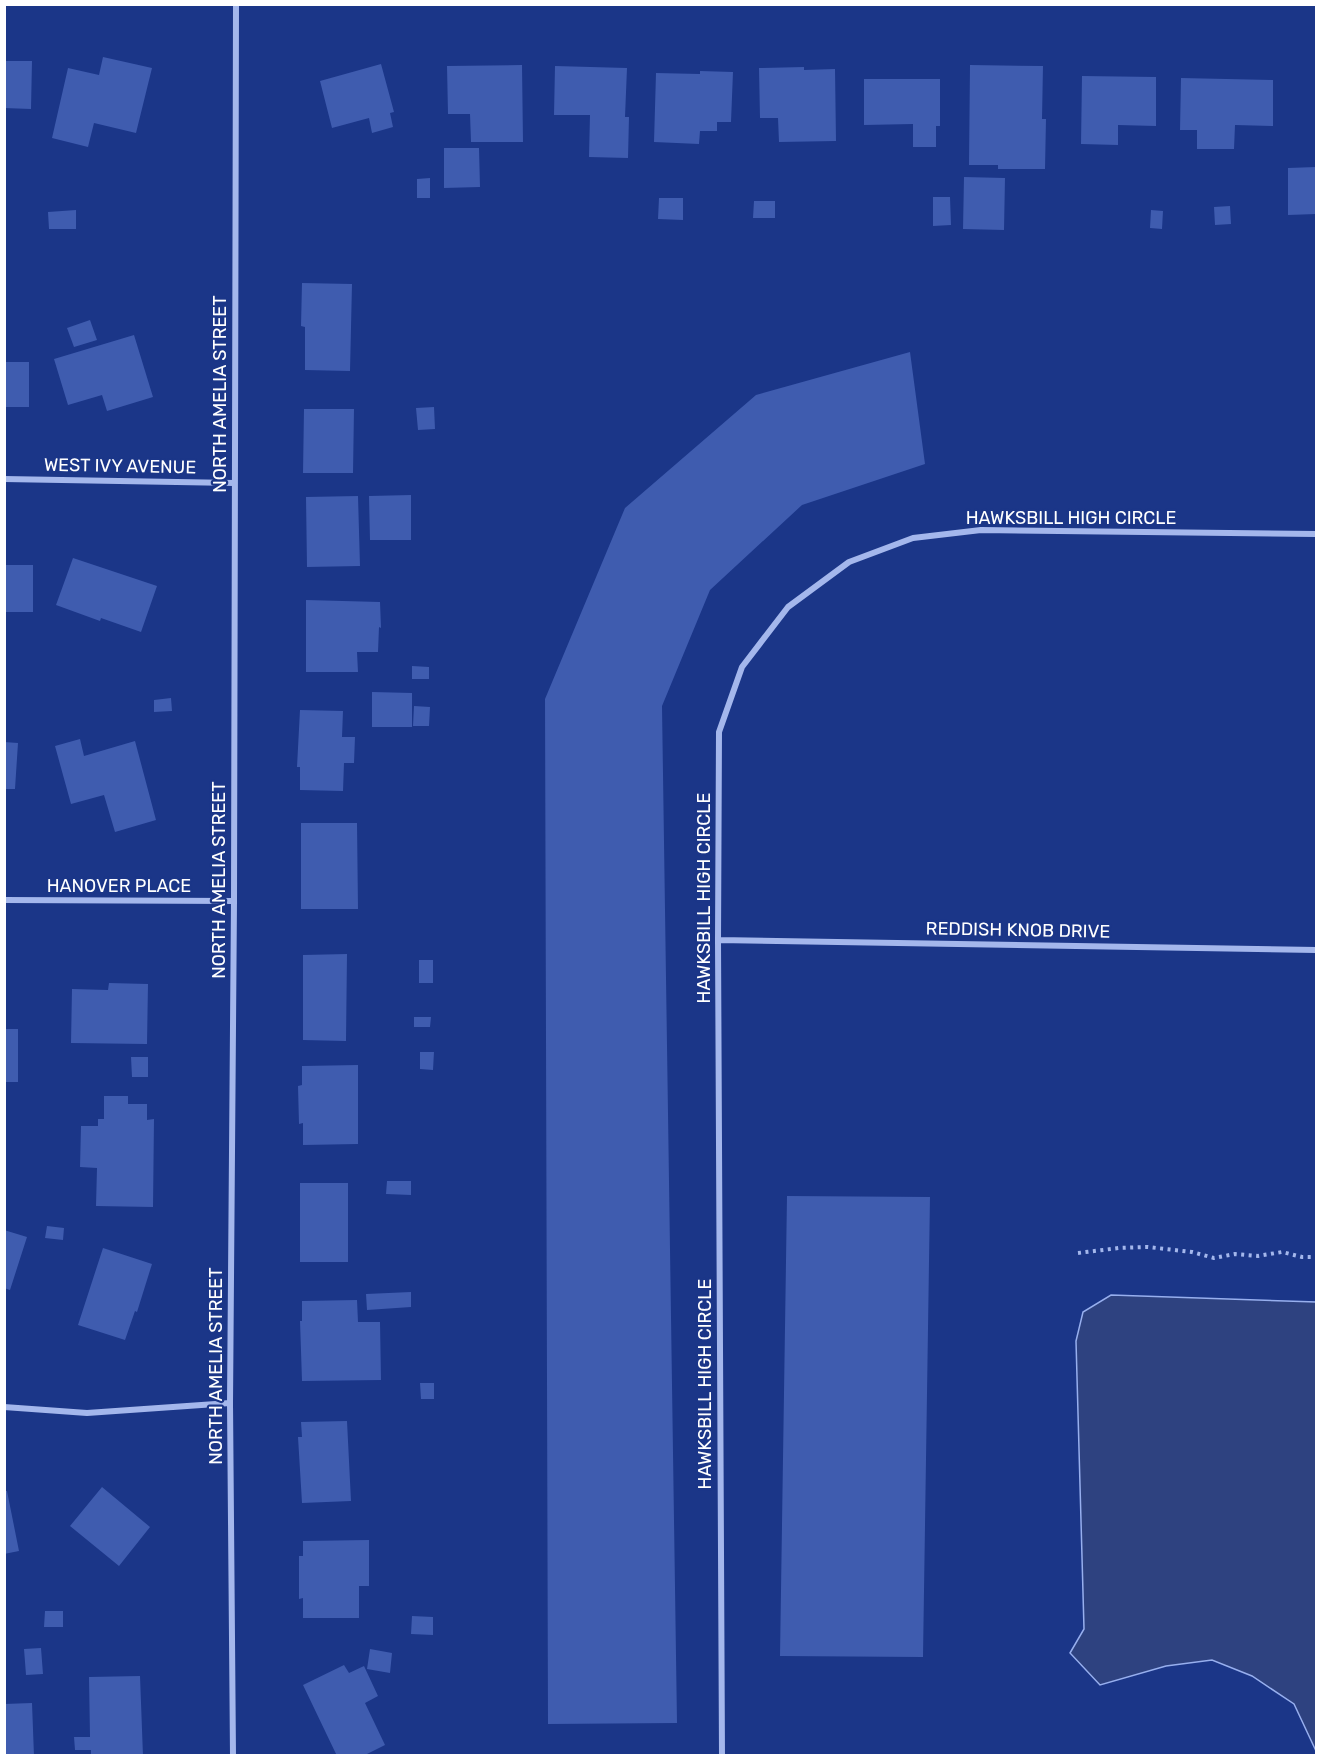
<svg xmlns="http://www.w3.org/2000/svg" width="1321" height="1760" viewBox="0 0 1321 1760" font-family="Rubik,sans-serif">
<rect width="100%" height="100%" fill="#1b3688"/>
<!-- water -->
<path fill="#2e4280" stroke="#97afee" stroke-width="1.5" d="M1111 1295 1316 1302V1751L1294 1704 1252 1676 1212 1660 1166 1666 1100 1685 1070 1653 1084 1629 1076 1341 1083 1312Z"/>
<!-- building -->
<path fill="#3f5caf" d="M103 57 152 68 136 133 94 123 88 147 52 138 68 68 99 75Z
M4 61H32L31 109 4 108Z
M381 64 394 112 390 113 393 127 372 133 369 118 332 128 320 81Z
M522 65 523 142H471L470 114H448L447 66Z
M970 65 1043 66 1042 119H1046L1045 169H998V165H969Z
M555 66 627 68 625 117H629L628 158 589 157 590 115H554Z
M804 67V70L835 69 836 141 779 142 778 118H760L759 68Z
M700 71 733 72 731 122H717V131H700L699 144 654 142 656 73 700 74Z
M1082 76 1156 77V126L1118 125V145L1081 144Z
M1181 78 1273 80V126L1235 125 1234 149H1197V130H1180Z
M864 79H940V126H936V147H913V124L864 125Z
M444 148H479L480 187 444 188Z
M1316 167V214L1288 215V168Z
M964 177 1005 178 1004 230 963 229Z
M430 178V198H417V179Z
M933 197H950L951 225 933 226Z
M659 198H683V220L658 219Z
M754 201H775V218H753Z
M1230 206 1231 224 1215 225 1214 207Z
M76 210V229H49L48 212Z
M1151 210 1163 211 1162 229 1150 228Z
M302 283 352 284 350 371 305 370V327L301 326Z
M90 320 97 340 74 347 67 328Z
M134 335 153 397 107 411 102 395 68 405 54 359Z
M910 352 925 464 802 505 710 590 662 706 677 1723 548 1724 545 699 625 508 756 395Z
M4 362H29V407H4Z
M434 407 435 429 418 430 416 408Z
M304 409H354L353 473H303Z
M411 495V540H370L369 496Z
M358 496 360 566 307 567 306 497Z
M73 558 157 586 141 632 101 618 100 621 56 605Z
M4 565H33V612H4Z
M306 600 380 602 381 628 379 627 378 652H357L358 672H306Z
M412 666 429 667V679H412Z
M372 692 412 693V727H372Z
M171 698 172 711 154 712V700Z
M414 706 430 707 429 726H413Z
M300 710 343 711 342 737H355L354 763H344L343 791 300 790V767H297Z
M80 739 84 756 135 741 156 820 115 832 104 795 71 804 55 746Z
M4 742 18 743 15 789H4Z
M301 823H357L358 909H301Z
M347 954 346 1041 303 1040V955Z
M419 960H433V983H419Z
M109 983 148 984 147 1044 71 1043 72 989 108 990Z
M414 1017H431L430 1027H414Z
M4 1029H18V1082H4Z
M420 1052H434L433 1070 420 1069Z
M131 1057H148V1077H132Z
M358 1065V1144L303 1145V1123L299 1124 298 1086 302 1085V1066Z
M104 1096H128V1104H147V1120L154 1119 153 1207 96 1206 97 1168 80 1167 81 1126H98V1119H104Z
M387 1181H411V1195L386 1194Z
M300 1183H348V1262H300Z
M787 1196 930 1197 923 1657 780 1656Z
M47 1226 64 1228 63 1240 45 1238Z
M4 1230 27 1237 10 1290 4 1288Z
M103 1248 152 1264 137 1312 135 1311 125 1340 78 1325Z
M411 1292V1307L367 1310 366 1294Z
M357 1300 358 1322H380L381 1380 302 1381 300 1321H302V1301Z
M420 1383H434V1399H421Z
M347 1421 351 1501 302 1503 298 1437H302L301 1422Z
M102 1487 150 1527 119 1566 70 1526Z
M4 1491H7L19 1551 4 1554Z
M369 1540V1586H359V1618H303V1598L299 1599V1556H303V1541Z
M45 1611H63V1627H44Z
M412 1616 433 1617V1635L411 1634Z
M41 1648 43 1674 26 1675 24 1649Z
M370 1649 392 1653 390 1673 367 1669Z
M344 1665 349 1673 364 1666 378 1696 365 1703 385 1745 363 1756H337L303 1685Z
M140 1676 143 1756H91V1750H75L74 1737H90L89 1677Z
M32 1703 34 1756H4V1704Z"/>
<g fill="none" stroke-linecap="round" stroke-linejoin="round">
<!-- path -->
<path stroke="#a4b7ec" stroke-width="4" stroke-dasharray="3 4.5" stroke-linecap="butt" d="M1078 1253 1119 1248 1148 1247 1192 1252 1214 1258 1235 1254 1258 1256 1282 1252 1302 1257H1316"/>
<!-- street -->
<path stroke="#a4b7ec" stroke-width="6" d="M4 479 234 483
M4 900 234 901
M718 940 1316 950
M4 1407 87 1413 230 1403
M233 1756 230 1403 234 901 236 4
M722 1756 718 940 719 732 742 667 788 607 849 562 913 538 981 530 1316 534"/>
</g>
<g text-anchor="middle" stroke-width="4.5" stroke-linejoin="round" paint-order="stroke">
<!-- street labels -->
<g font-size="18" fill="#fff" stroke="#1b3688">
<text transform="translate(220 394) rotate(-90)" y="6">NORTH AMELIA STREET</text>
<text transform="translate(120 466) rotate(1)" y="6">WEST IVY AVENUE</text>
<text x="1071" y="524">HAWKSBILL HIGH CIRCLE</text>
<text transform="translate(219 880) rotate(-90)" y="6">NORTH AMELIA STREET</text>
<text x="119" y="892">HANOVER PLACE</text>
<text transform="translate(704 898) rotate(-90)" y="6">HAWKSBILL HIGH CIRCLE</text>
<text transform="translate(1018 930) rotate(1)" y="6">REDDISH KNOB DRIVE</text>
<text transform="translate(216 1366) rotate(-90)" y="6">NORTH AMELIA STREET</text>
<text transform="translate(705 1384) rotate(-90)" y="6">HAWKSBILL HIGH CIRCLE</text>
</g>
</g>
<!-- border -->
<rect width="1321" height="1760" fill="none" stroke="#ffffff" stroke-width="12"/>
</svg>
